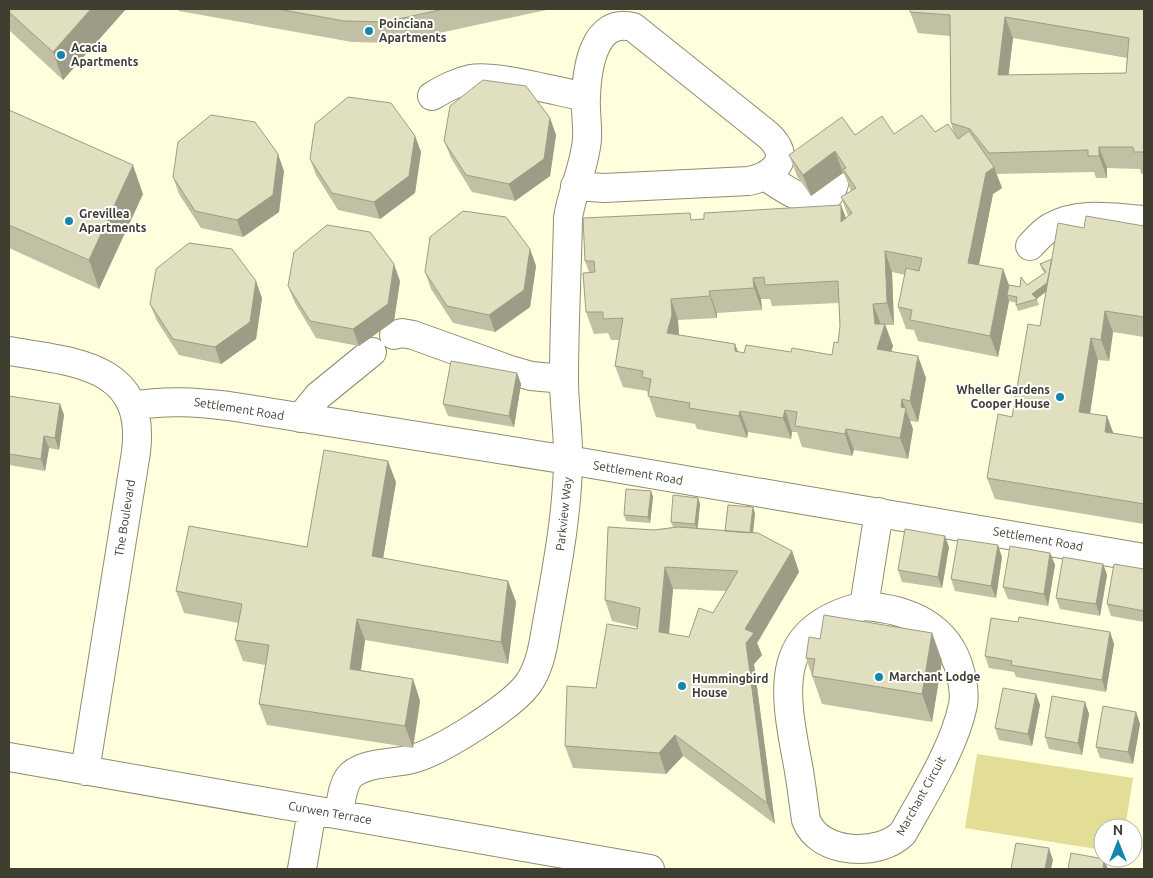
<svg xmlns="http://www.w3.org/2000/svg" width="1153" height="878" viewBox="0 0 1153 878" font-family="Ubuntu,sans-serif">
<rect width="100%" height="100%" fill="#fffedd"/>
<!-- pitch -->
<path fill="#e2de96" d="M977 754 1133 778 1125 828H1103V850L965 828Z"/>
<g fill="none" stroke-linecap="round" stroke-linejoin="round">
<!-- minor casing -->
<g stroke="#8e8d6f" stroke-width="30">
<path id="minor" d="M432 96C444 89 456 82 471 79 494 74 559 92 586 97
M765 176C784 188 828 223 835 179
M1030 246C1036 240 1043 231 1051 227 1079 211 1114 218 1144 220
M394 335 402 333 413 335 510 370 531 376 564 379
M9 351C73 362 147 364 136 452L85 771
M132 406C165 400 196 402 229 406L568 460 1144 558
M300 418 318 396 372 352
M864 606C908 609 948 625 960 671 963 683 965 694 963 705 954 748 924 795 903 833 880 857 819 855 806 820 803 800 801 780 797 760 783 687 774 627 864 606Z
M864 606 879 512
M9 757 650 869
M339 814C341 803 342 784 351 775 366 762 393 764 412 759 440 752 511 707 528 684 543 663 544 636 549 612 558 562 567 513 568 463 569 435 564 407 564 380 564 326 567 272 568 218 572 191 585 166 587 139 588 125 585 111 586 97 587 68 594 17 633 27L768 135C793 158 775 175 749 181L604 188 575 186
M302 869 312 810"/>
</g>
<!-- minor -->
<use href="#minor" stroke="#fff" stroke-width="28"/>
</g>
<!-- wall -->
<path fill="#c1c0a4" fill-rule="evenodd" d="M9 9H126L63 80 9 30Z
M178 9H551L393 43 352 42 179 11Z
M1144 9V173L1141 174 1140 169 1107 168V178H1096L1094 172 997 174 996 173 1002 188 993 194 979 265 1003 269 1009 285 1020 287 1027 285 1045 273 1042 270 1040 264 1052 259 1084 228 1144 226V337L1113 332 1109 361 1098 360 1090 414 1107 416 1113 433 1144 438V524L995 499 987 478 1012 417 1040 326 1046 292 1037 299 1039 305 1018 311 1016 305 1017 303 1009 301 998 357 918 341 914 330 906 329 898 307 905 275 892 272 894 325H885L893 346 891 352 926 378 918 422 910 421 913 429 908 459 854 450 852 456 802 447 797 432H792L791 439 748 432 747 438 697 429 695 424 656 417 647 391 623 387 615 366 619 340H611L608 333 594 334 586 312 589 272 585 261 693 220 841 205 846 218 848 216 841 197 851 191 845 176 843 173 811 196 797 176 789 155 855 135 894 134 935 132 954 134 951 123 950 36 918 33 910 12ZM1013 38 1127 58 1126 73 1008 75ZM761 299H770L772 306 839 303 840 326 838 343 832 355 791 352 744 353 738 352 735 344 679 335 678 320 717 318V313L762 310Z
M9 110 143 194 99 289 9 248Z
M550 118 556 135 550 176 515 201 472 192 451 158 444 141Z
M415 136 421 152 415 193 380 219 338 210 316 175 310 159Z
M284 171 279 212 243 237 201 228 179 194 173 177Z
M530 249 536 266 530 307 495 332 453 323 431 289 425 272Z
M400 281 394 321 359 346 316 338 295 303 288 286Z
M262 298 256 339 221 364 179 355 157 321 150 304Z
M517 373 521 384 514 427 448 416 443 404Z
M9 396 60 404 64 415 59 450 49 448 45 471 9 465Z
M396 482 383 558 508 581 516 602 508 664 365 640 361 670 413 679 420 701 413 748 267 725 259 704 265 665 243 661 235 640 239 623 184 613 176 591 307 547Z
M651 491 653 497 650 523 626 521 624 515Z
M698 498 700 504 698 528 725 531 755 513 753 533 792 551 799 572 757 643 762 655 754 664 775 824 683 756 666 774 573 768 565 746 596 688 637 629V627L612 621 605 600 654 530 673 527 671 522ZM673 589 726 591 713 613 689 637 669 634Z
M949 547 942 588 902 582 898 570Z
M1050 553 1055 565 1048 606 1008 599 1003 587Z
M1002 557 996 598 955 591 951 579Z
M1103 564 1107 575 1100 616 1060 609 1056 598Z
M1144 569V622L1111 616 1107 604Z
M1018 622 1110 632 1114 644 1106 692 1016 677 1014 672 989 668 985 656Z
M932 633 942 661 932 722 822 704 806 658 820 639Z
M1036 694 1040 705 1032 746 999 740 995 728Z
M1085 702 1089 714 1082 755 1049 749 1045 737Z
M1136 712 1140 724 1133 764 1100 758 1096 747Z"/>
<!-- shaded-wall -->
<path fill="#9d9c86" d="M91 9H126L63 80 53 52Z
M1005 17 1013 38 1006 97 998 75Z
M550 118 556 135 550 176 515 201 509 184Z
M415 136 421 152 415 193 380 219 374 202Z
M1099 147 1107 168V178L1099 156Z
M835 151 843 173 811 196 803 175Z
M278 154 284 171 279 212 243 237 237 220Z
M133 165 143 194 99 289 89 260Z
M994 167 1002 188 993 194 975 284 968 263 986 173Z
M841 205 849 226 841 222Z
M530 249 536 266 530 307 495 332 489 315Z
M885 251 892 272 894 325 887 303Z
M394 264 400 281 394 321 359 346 353 329Z
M1003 269 1011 291 1007 295 1009 301 998 357 990 336Z
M753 278 761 299 762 310 754 288Z
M1051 280 1053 286 1035 300 1032 294Z
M256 281 262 298 256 339 221 364 215 347Z
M709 291 717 313V318L710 296Z
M671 299 678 320 679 336 667 333Z
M873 304 881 325 885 324 893 346 885 371 877 349Z
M1105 311 1113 332 1109 361 1101 340Z
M1091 338 1098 360 1087 433 1079 412Z
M735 344 743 366 735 351Z
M918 356 926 378 918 422 910 401Z
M517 373 521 384 514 427 509 416Z
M902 399 913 429 908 459 900 438 901 407Z
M60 404 64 415 59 450 55 438Z
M785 410 792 432 791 439 783 418Z
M740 411 748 432 747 438 739 416Z
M1107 416 1115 438 1105 432Z
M846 429 854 450 852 456 845 434Z
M44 436 49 448 45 471 41 459Z
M388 461 396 482 380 577 372 556Z
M651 491 653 497 650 523 648 517Z
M698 498 700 504 697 530 695 524Z
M753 507 755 513 752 540 750 534Z
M945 536 949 547 942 588 938 577Z
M998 545 1002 557 996 598 991 586Z
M792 551 799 572 757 643 762 655 754 664 775 824 767 803 746 643 745 629Z
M1050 553 1055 565 1048 606 1044 594Z
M1103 564 1107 575 1100 616 1096 604Z
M665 567 673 589 667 654 659 632Z
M508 581 516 602 508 664 501 642Z
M357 619 365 640 358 690 350 669Z
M1110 632 1114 644 1106 692 1102 680Z
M932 633 942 661 932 722 922 694Z
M413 679 420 701 413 748 405 726Z
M1036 694 1040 705 1032 746 1028 734Z
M1085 702 1089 714 1082 755 1078 743Z
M1136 712 1140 724 1133 764 1128 752Z
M675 735 683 756 666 774 659 753Z
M1049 848 1053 860 1051 869H1045Z
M1104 859 1108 869H1103Z"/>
<!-- building -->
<path fill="#e0dfbf" stroke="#9d9c86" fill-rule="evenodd" d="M9 9H91L53 52 9 12Z
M278 9H444L385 22 344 21Z
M910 9H1144V152H1134L1133 147H1099V156H1088V150L989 153 970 129 951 123 950 15 910 12ZM1005 17 1129 38 1126 73 998 75Z
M483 80 526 86 550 118 544 159 509 184 466 175 444 141 450 106Z
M348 97 391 103 415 136 409 176 374 202 332 193 310 159 315 124Z
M9 110 133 165 89 260 9 225Z
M211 115 255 122 278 154 273 195 237 220 195 211 173 177 178 142Z
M922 115 935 132 948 124 958 139 969 131 994 167 986 173 968 263 1003 269 990 336 910 320 912 310 898 307 906 268 919 271 922 258 885 251 887 303 873 304 875 324H885L877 349 918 356 910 401 902 399 901 407 906 408 900 438 846 429 845 434 795 426 797 412 785 410 783 418 740 411 739 416 689 408 690 403 648 396 651 379 642 377 643 371 615 366 623 318 603 319V312H586L583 273 595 272 594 261H585L583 218 690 213 691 220 704 219V213L841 205V222L852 213 841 197 856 188 843 169 846 168 835 151 803 175 789 155 842 117 855 135 882 116 894 134ZM764 277 765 285 838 281 840 326 838 343 834 342 832 355 792 348 791 352 746 345 744 353 735 351V344L667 333 672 315 671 299 710 296 709 291 754 288 753 278Z
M463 211 506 217 530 249 524 290 489 315 447 306 425 272 430 237Z
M1086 216 1144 226V317L1105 311 1101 340 1091 338 1079 412 1107 416 1105 432 1144 438V504L987 478 998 414 1012 417 1028 324 1040 326 1058 223 1084 228Z
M327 225 370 232 394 264 388 304 353 329 310 321 288 286 294 252Z
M189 243 232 249 256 281 250 322 215 347 173 339 150 304 156 269Z
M1052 259 1047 283 1032 294 1037 299 1016 305 1017 297 1007 295 1009 285 1020 287 1021 277 1027 285 1046 272 1040 264Z
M451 361 517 373 509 416 443 404Z
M9 396 60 404 55 438 44 436 41 459 9 454Z
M324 450 388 461 372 556 508 581 501 642 357 619 350 669 413 679 405 726 259 704 269 645 235 640 242 604 176 591 189 526 307 547Z
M626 489 651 491 648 517 624 515Z
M673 495 698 498 695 524 671 522Z
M728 505 753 507 750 533 725 531Z
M608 527 654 530 678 527 758 533 792 551 745 629 754 633 746 643 767 803 675 735 659 753 565 746 567 686 596 688 607 624 637 629 640 608 605 600ZM665 567 738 571 713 613 699 608 689 637 659 632Z
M905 529 945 536 938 577 898 570Z
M958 539 998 545 991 586 951 579Z
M1010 546 1050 553 1044 594 1003 587Z
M1063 557 1103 564 1096 604 1056 598Z
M1114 564 1144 569V611L1107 604Z
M824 615 932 633 922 694 812 676 815 659 806 658 809 637 820 639Z
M1019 617 1110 632 1102 680 1011 665 1012 661 985 656 991 618 1018 622Z
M1003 688 1036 694 1028 734 995 728Z
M1052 696 1085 702 1078 743 1045 737Z
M1103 706 1136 712 1128 752 1096 747Z
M1016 843 1049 848 1045 869H1011Z
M1071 853 1104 859 1103 869H1068Z"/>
<!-- markers -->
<g fill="#1485ab" stroke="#fff" stroke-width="2">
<circle cx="369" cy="31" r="5"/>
<circle cx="61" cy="55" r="5"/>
<circle cx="69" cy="221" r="5"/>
<circle cx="1060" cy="397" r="5"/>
<circle cx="879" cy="677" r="5"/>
<circle cx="682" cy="686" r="5"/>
</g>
<g text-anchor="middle" stroke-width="4" stroke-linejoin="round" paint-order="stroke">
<!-- poi labels -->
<g font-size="12" font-weight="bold" fill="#3e3e31" stroke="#fff" text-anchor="start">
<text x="379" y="28">Poinciana<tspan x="379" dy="14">Apartments</tspan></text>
<text x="71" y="52">Acacia<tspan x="71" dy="14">Apartments</tspan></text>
<text x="79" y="218">Grevillea<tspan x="79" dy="14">Apartments</tspan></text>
<text x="1050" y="394" text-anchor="end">Wheller Gardens<tspan x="1050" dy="14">Cooper House</tspan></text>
<text x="889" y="681">Marchant Lodge</text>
<text x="692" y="683">Hummingbird<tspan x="692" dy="14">House</tspan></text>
</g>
<!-- street labels -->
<g font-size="12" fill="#3e3e31" stroke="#fff">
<text transform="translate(239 409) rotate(9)" y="4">Settlement Road</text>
<text transform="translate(638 473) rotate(10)" y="4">Settlement Road</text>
<text transform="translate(564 514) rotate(-84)" y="4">Parkview Way</text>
<text transform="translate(125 518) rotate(-81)" y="4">The Boulevard</text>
<text transform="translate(1038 539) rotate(10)" y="4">Settlement Road</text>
<text transform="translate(921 796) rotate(-61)" y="4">Marchant Circuit</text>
<text transform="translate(330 813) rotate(10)" y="4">Curwen Terrace</text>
</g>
</g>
<!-- border -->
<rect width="1153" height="878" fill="none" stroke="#3e3e31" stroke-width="20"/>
<!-- north arrow -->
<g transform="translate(1118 843)"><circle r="24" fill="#ffffff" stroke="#b2b2ad"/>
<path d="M0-4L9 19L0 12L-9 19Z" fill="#1485ab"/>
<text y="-8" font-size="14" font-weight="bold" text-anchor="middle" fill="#3e3e31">N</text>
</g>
</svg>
